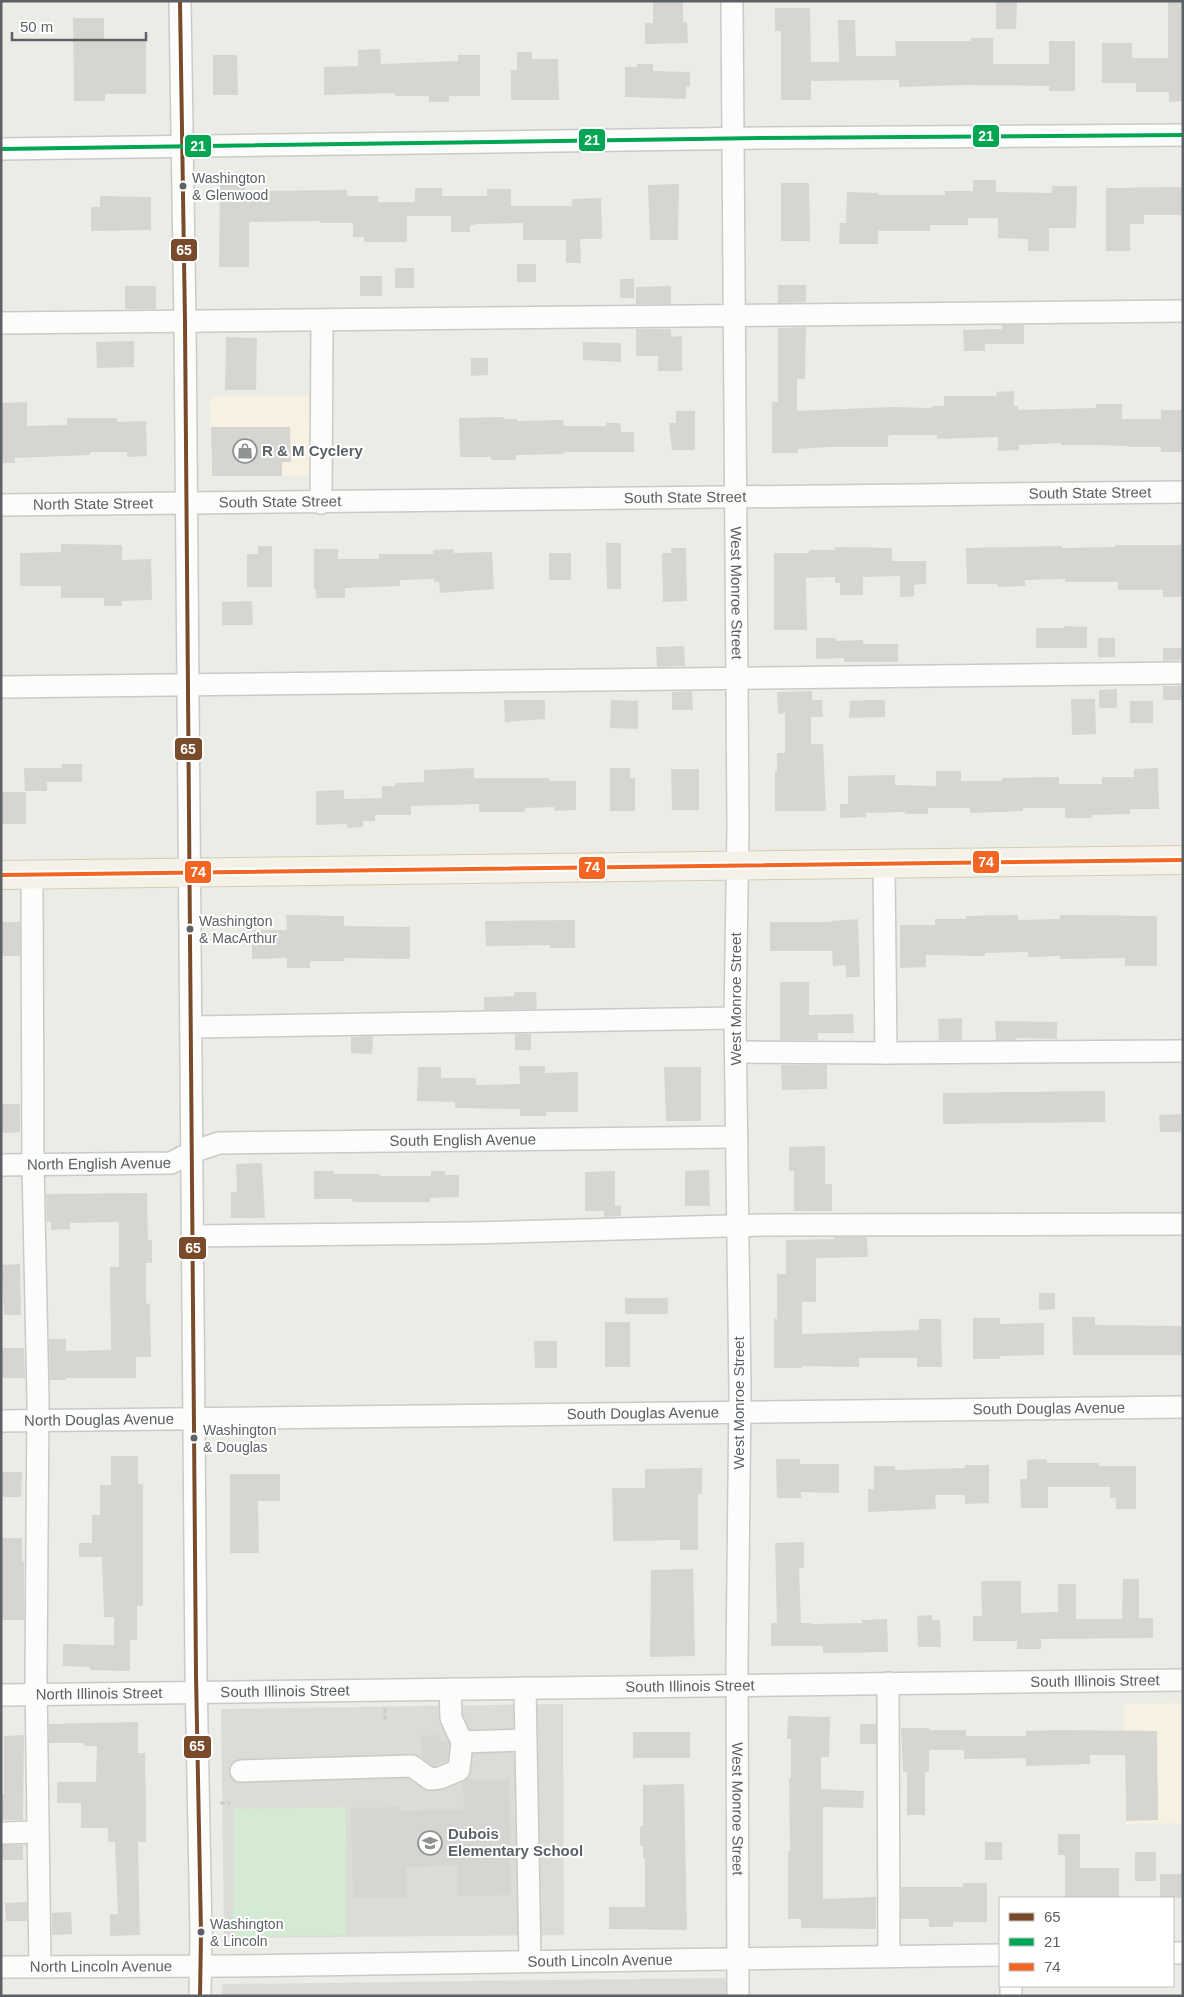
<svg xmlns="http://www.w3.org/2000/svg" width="1184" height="1997" viewBox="0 0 1184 1997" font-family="Arial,sans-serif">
<rect width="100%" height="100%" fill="#ecece7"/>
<!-- commercial -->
<path fill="#f6f1e0" d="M317 396 318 475 211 477 210 397Z
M1183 1703V1823L1125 1824 1124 1704Z"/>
<!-- education -->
<path fill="#dddbd5" d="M563 1704 564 1935 224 1938 221 1709Z
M725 1978 728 1986V1996H222L223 1984Z"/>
<!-- green -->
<path fill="#d4ead2" d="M346 1807V1935L233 1937 234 1809Z"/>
<!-- building -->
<path fill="#d6d5d2" d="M653 1H683V22H687L688 43 645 44V23H653Z
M1168 1H1183V101L1169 102V92H1136V83H1102V43H1132V58H1168Z
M996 2H1017L1016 29H996Z
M775 8H810L811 62H839L838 20H855L856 56H896L895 41H971V38H993V64H1049V41H1075V91H1049V86L968 85 899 87V80L811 81V100H781V31H775Z
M73 18H104V41H146V94H105V101H74Z
M380 49 381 64 458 61V55H480V96H449V102H429V96H395V93L324 95V67L358 66V50Z
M517 52H532V59H558L559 100H511V70H517Z
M213 55H237L238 95H213Z
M637 64H653V71L690 72V87H686V99L625 97V67H637Z
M973 180H996V192L1052 193V186H1077L1076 228H1049V251H1028V239L998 238V218H968V225H930V231H878V244H839L840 223H846L847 192 878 193V195H945V191H973Z
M781 183H809L810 241H781Z
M679 184 678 240H650L648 185Z
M220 185H245V191L347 190V196H378V202H415V188H442V196H487V189H511V206H572V199L601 198 602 239H580L581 263H566V240H523V223L475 224V225H470V232H451V216H407V242H364V237H353V223H320V221L249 222V267H219Z
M1183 187V215H1144V224H1130V251H1106V188Z
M100 196 151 197V230L91 231V207H100Z
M517 264H536V282H517Z
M395 268H414V288H395Z
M360 276H382V296H360Z
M620 279H634V298H620Z
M778 285H806V302L778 303Z
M125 286H156V309H125Z
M671 286V304H636V287Z
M1002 325H1024V344H985V351H964L963 330 1002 329Z
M806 327 805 379H797V411L892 407 932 408V406H944V396H997L996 392 1014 391V406H1018V410L1096 408V404H1122V419H1161V410H1183V452H1161V447H1128V446L1096 445H1061V443L1019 445V450L998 451V437L937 439V435H891L888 436V447H828L798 449V453H772V402H778V328Z
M636 329H671V337L682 336V371H658V356H636Z
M226 337 257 338 256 390H225Z
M134 341V367L97 368 96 342Z
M583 342 621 343V362L583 360Z
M471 358H488V375L471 376Z
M27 402V426L67 425V418H117V422L146 421 147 456 127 457V452H90V455L15 458V463H1V403Z
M676 411H695V450H672L669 423H676Z
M504 417V419H517V421L563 420 564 426H606V423H620L621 432H634V452H564V454L516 455V460H491V457H460L459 418Z
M211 427H290L291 462H282V476H212Z
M606 543H621V589H607Z
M61 544 122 545V560L151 559 152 600 122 601V606H104V598H61V586H20V553L61 552Z
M1115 545H1183V597H1163V590H1118V582H1065V579L1025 580V586L998 587V584H967L966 548 1062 546V548L1115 547Z
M258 546H272V587H247V554H258Z
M835 547 892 548V561H926V584L914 585V596L900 597V576L863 577V595H840V583H835V577L806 578 807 630H774V553H809V550H835Z
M671 548H686L687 601 663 602 662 553H671Z
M314 549H338V559H379V554H433V550L454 549V553L492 552 494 589 440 593 439 582H434V579L400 580V586L345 588V598H316V589H314Z
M549 553H571V580H549Z
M252 601 253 625H222V602Z
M1064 626 1087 627V648H1036V628H1064Z
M816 638H836V641L863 640V644H898V662H844V658L816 659Z
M1098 638H1115V657H1098Z
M684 646 685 666 657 667 656 647Z
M1163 648H1182V660L1163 661Z
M1163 686H1183L1182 700H1163Z
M1117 689V708H1099V690Z
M692 691 693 710H672V692Z
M812 691V700H822L823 717H811V744H823L826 811H775V771H777V753H785V713L778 714 777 692Z
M1071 699H1095L1096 734 1072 735Z
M504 700H545V719L505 722Z
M611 700 638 701V729L610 728Z
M871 700H885V717L849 718 850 701Z
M1130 701H1153V723H1130Z
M62 764H82V782H47V791H25L24 768H62Z
M474 768V778H549L550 781H576V810L554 811V807L525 808V812H479V804L411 806V815H375V821H363V827L347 828V824L316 825V791L344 790V799L382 798V786H395V783L424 782V770Z
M610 768H630V778H635V811H610Z
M1158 768 1159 809H1130V814L1091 815 1092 818H1065V808H1023V811L970 813V808H928V814H905V812L866 813V817L840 818V804H848V776L895 775V785L936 786V771H961V781H1002V778L1059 777V784H1102V777H1134V769Z
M671 769H699V810H672Z
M2 792H26V824H2Z
M286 915 344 916V926L410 927V959L344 958 345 961H310V968H287V958L252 959V930H287Z
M1018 915V920L1060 919V915L1157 916V966H1125V958L1060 959V956L1028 957V952L985 953V956L926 955V967L900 968V925H935V919H966V916Z
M858 919 860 977H846V965L833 966 832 951H770V922H831V921Z
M575 920V948H550V945L486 946 485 921Z
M1 922H20V956H1Z
M780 982H809V1015L853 1014 854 1033H818V1040H780Z
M514 992H536L537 1009 484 1010V997L514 996Z
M962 1018V1040H939L938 1019Z
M995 1021 1057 1022V1039L1016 1038V1040H996Z
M515 1034H531V1050H515Z
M373 1036 372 1054 351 1053V1037Z
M781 1065H827V1089L782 1090Z
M519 1066H545V1073L578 1072V1112H546V1116H520V1109L455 1108V1102L417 1101 418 1067H441V1078H476V1085L520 1084Z
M664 1067H701V1121H666Z
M1105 1091V1122L943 1124V1093Z
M1 1104H20V1132L1 1133Z
M1181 1114V1132H1160L1159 1115Z
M825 1146V1184H832V1211H794V1171H789V1147Z
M262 1163 265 1218H231V1192H237L236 1164Z
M709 1170 710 1206H685V1171Z
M314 1171H334V1174H380V1176H431V1171H445V1175H459V1197L430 1198V1202H353L352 1199H314Z
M615 1171V1206L621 1205V1216L604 1217V1211H585V1172Z
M147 1193 148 1240H152V1263H146V1304L150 1303 151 1357H136V1378H66V1380H50L49 1339H66V1351L111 1350 110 1267H119V1222L70 1223V1229L51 1230V1222H47L46 1194Z
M834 1237H867L868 1257 816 1258V1302H802V1334L919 1330V1319H941L942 1367H917V1358H859V1367L802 1366V1368H774V1319H777V1274H786V1240L834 1239Z
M20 1264 21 1315H4L1 1265Z
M1039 1293H1055V1309L1039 1310Z
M625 1298H668V1314H625Z
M1072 1317H1095V1325L1183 1326V1355H1073Z
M973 1318H1000V1324L1044 1323V1355L1000 1356V1359H973Z
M605 1322H630V1367H605Z
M534 1341H557V1368H535Z
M1 1348H24L25 1378H1Z
M111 1456H138V1484H143V1606H137V1640H130V1671L90 1670V1667L63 1666V1644L114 1645V1617H104L102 1557H79V1543H92V1515H100V1485H111Z
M776 1459H800V1464H839V1493L801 1492V1498H777Z
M1047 1459V1463H1099V1466H1136V1509H1116V1498H1110V1487H1048V1508H1021L1020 1479H1027V1460Z
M965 1465H989V1503L965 1504V1495H935L936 1509 868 1512V1489H874V1466H895V1470L965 1468Z
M702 1468V1494H698V1550H680V1540L613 1541 612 1488H645V1469Z
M1 1472H22L21 1497H1Z
M230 1474H280V1501H258L259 1553H230Z
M1 1538H22V1561H24V1620H1Z
M804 1542V1568H799L801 1623H811V1624L862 1623V1620L887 1619 888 1652 823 1653V1646H771V1623H777L775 1543Z
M693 1569 695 1656 650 1657 651 1570Z
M1123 1579H1139V1618H1153V1638L1041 1639V1649H1017V1641H973V1616H982L981 1581H1021V1613L1058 1612V1584H1076V1619H1122Z
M932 1615V1620H940L941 1647H918L917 1616Z
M788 1716 830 1717 829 1757H821V1789L864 1791 863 1808 823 1807V1899L876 1897V1929L801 1928V1919H788V1851H790L789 1778H791V1739H787Z
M138 1722V1753H145L146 1818V1842H138L140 1935 110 1936V1914H118L115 1842H108V1828H81V1803H57V1782H96L97 1746H84V1743H49V1724Z
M860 1724H876V1744H860Z
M901 1728H929V1730H966V1736H1026V1731L1057 1730 1157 1731 1158 1820 1126 1821 1125 1755H1090V1764L1026 1766V1758L964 1759V1750H929V1772H925V1815H907V1772H903Z
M633 1732H690V1758H633Z
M24 1735 23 1820H1V1794H4V1736Z
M440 1735V1741H448L449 1744 447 1761 433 1766 422 1757 421 1736Z
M509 1779 511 1895 458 1896 457 1866 406 1867 407 1897 353 1898 351 1808 400 1807V1811L464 1810 463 1782 466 1780Z
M684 1784 687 1930 609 1929V1907H645V1858H643V1846H640V1826H643V1785Z
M1058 1834H1080V1868H1119V1898H1065V1855H1058Z
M985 1842H1002V1860H985Z
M2 1845H23V1860H2Z
M1135 1852H1156V1881H1135Z
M1160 1874H1183V1898H1160Z
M963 1883H987V1922H953V1927H929V1919H901V1887H963Z
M27 1902V1921H6L5 1903Z
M71 1912 72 1934 52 1935V1913Z"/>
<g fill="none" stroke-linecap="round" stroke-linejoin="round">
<!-- minor casing -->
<g stroke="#c9cac9" stroke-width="24">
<g id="minor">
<path d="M180 1 185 322 196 1675 201 1933 200 1996"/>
<path id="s1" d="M732 1 738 827 735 1018 740 1391 737 1663 738 1996"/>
<path d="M1 149 761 138 1183 135"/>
<path d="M1 323 1183 311"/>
<path d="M321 503 322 320"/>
<path id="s2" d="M1 505 1183 492"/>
<path d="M1 687 1183 673"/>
<path d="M884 865 886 1053"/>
<path d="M32 875 33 1164 38 1400 36 1682 40 1966"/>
<path d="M191 1027 735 1018"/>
<path d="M736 1052 886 1053 1183 1051"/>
<path id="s3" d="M1 1165 171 1163 192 1152 219 1143 737 1137"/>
<path d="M193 1236 469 1233 767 1225 1183 1224"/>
<path id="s4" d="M1 1421 1183 1407"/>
<path d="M888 1683 889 1956"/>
<path d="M525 1688 530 1961"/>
<path id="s5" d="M1 1695 1183 1680"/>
<path d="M462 1742 526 1740"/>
<path d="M241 1771 412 1766 430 1779 440 1778 459 1770 462 1742 451 1718 450 1689"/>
<path d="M1 1833 38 1832"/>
<path d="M1173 1953H1183"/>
<path id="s6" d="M1 1967 232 1966 1000 1955"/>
<path d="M1011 1986V1996"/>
</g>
</g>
<!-- major casing -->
<g stroke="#d5ccb4" stroke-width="30">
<path id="major" d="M1 875 1183 860"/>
</g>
<!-- path -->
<path stroke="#c8ceca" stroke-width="3" stroke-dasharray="5 2.5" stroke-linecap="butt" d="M385 1708V1720
M220 1803H230"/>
<!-- minor -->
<use href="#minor" stroke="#fcfcfb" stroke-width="21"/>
<!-- major -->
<use href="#major" stroke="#f3f1e8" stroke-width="28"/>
<!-- bus-1 casing -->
<g stroke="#fff" stroke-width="8">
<path id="bus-1" d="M180 1 185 322 196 1675 201 1933 200 1996"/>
</g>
<!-- bus-2 casing -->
<g stroke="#fff" stroke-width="8">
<path id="bus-2" d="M1 149 761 138 1183 135"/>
</g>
<!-- bus-3 casing -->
<g stroke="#fff" stroke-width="8">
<path id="bus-3" d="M1 875 1183 860"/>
</g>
<!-- bus-1 -->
<use href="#bus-1" stroke="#7a4b2a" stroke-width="4"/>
<!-- bus-2 -->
<use href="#bus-2" stroke="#00a651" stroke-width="4"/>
<!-- bus-3 -->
<use href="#bus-3" stroke="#f26522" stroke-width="4"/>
</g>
<!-- icons -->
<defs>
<g id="shop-ring" transform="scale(1.25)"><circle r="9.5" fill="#fff" stroke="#8e9293" stroke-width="1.5"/><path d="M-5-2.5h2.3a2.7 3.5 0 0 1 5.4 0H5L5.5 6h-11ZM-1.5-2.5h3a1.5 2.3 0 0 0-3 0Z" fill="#8e9293"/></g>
<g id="school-ring" transform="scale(1.25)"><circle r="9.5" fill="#fff" stroke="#8e9293" stroke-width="1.5"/><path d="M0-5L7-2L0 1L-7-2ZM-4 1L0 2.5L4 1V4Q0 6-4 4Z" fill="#8e9293"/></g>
</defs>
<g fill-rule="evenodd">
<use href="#shop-ring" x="245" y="451"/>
<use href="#school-ring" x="430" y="1843"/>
</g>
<!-- markers -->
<g fill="#5c6166" stroke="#fff" stroke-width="2">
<circle cx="183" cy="186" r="4.5"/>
<circle cx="190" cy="929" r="4.5"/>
<circle cx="194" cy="1438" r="4.5"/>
<circle cx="201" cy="1932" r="4.5"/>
</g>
<g text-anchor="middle" stroke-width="4" stroke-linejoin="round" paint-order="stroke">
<!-- bus labels -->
<g font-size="14" fill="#5c6166" stroke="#fff" text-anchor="start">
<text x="192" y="183">Washington<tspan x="192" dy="17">&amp; Glenwood</tspan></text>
<text x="199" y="926">Washington<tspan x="199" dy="17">&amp; MacArthur</tspan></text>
<text x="203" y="1435">Washington<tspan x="203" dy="17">&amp; Douglas</tspan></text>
<text x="210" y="1929">Washington<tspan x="210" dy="17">&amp; Lincoln</tspan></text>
</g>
<!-- poi labels -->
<g font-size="15" font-weight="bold" fill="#5c6166" stroke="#fff" text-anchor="start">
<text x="262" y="456">R &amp; M Cyclery</text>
<text x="448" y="1839">Dubois<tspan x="448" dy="17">Elementary School</tspan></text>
</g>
<!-- street labels -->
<g font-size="15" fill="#5c6166" stroke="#fff">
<text dy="5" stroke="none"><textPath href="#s2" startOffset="1089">South State Street</textPath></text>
<text dy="5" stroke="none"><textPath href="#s2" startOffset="684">South State Street</textPath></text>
<text dy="5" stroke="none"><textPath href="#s2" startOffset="92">North State Street</textPath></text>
<text dy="5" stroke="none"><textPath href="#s2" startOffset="279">South State Street</textPath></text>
<text dy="5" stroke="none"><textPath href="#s1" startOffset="592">West Monroe Street</textPath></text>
<text transform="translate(736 999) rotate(-90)" y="5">West Monroe Street</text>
<text dy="5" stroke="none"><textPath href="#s3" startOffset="466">South English Avenue</textPath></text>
<text dy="5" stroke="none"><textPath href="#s3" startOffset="98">North English Avenue</textPath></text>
<text transform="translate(739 1403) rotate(-90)" y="5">West Monroe Street</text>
<text dy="5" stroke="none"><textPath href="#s4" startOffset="1048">South Douglas Avenue</textPath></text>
<text dy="5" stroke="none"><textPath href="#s4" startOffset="642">South Douglas Avenue</textPath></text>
<text dy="5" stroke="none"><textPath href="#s4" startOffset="98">North Douglas Avenue</textPath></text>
<text dy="5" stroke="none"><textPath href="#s5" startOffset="1094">South Illinois Street</textPath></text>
<text dy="5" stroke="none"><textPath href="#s5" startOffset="689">South Illinois Street</textPath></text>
<text dy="5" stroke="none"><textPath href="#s5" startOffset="284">South Illinois Street</textPath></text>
<text dy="5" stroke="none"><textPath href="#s5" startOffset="98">North Illinois Street</textPath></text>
<text dy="5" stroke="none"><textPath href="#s1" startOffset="1808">West Monroe Street</textPath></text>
<text dy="5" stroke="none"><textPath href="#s6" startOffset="599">South Lincoln Avenue</textPath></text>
<text dy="5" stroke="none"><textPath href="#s6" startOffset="100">North Lincoln Avenue</textPath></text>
</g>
</g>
<g stroke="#fff" stroke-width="2">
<rect x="972" y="124" width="28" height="24" rx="5" fill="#00a651"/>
<rect x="578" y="128" width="28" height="24" rx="5" fill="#00a651"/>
<rect x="184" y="134" width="28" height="24" rx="5" fill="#00a651"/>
<rect x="170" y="238" width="28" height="24" rx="5" fill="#7a4b2a"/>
<rect x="174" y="737" width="29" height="24" rx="5" fill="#7a4b2a"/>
<rect x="972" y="850" width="28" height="24" rx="5" fill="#f26522"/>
<rect x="578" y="856" width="28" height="24" rx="5" fill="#f26522"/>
<rect x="184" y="860" width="28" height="24" rx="5" fill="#f26522"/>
<rect x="178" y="1236" width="29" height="24" rx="5" fill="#7a4b2a"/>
<rect x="183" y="1735" width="29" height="24" rx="5" fill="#7a4b2a"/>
</g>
<g font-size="14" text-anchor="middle" font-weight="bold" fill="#fff">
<text x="986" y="141">21</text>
<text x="592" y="145">21</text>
<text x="198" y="151">21</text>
<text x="184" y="255">65</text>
<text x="188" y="754">65</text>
<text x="986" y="867">74</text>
<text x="592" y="872">74</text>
<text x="198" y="877">74</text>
<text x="193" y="1253">65</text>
<text x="197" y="1751">65</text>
</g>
<!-- border -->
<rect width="1184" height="1997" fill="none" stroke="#5c6166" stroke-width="5"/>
<!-- legend -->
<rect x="999" y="1897" width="175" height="90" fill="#ffffff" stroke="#bec0c2"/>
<rect x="1009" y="1913" width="25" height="8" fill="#7a4b2a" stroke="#bec0c2"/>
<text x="1044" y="1922" font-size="15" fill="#5c6166">65</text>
<rect x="1009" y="1938" width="25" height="8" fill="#00a651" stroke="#bec0c2"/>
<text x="1044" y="1947" font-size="15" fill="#5c6166">21</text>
<rect x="1009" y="1963" width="25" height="8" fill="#f26522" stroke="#bec0c2"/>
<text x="1044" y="1972" font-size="15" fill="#5c6166">74</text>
<!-- scale -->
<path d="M12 32v8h134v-8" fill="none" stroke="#5c6166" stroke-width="2.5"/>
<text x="20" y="32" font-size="15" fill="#5c6166" stroke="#ffffff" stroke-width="4" paint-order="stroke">50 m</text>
</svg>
